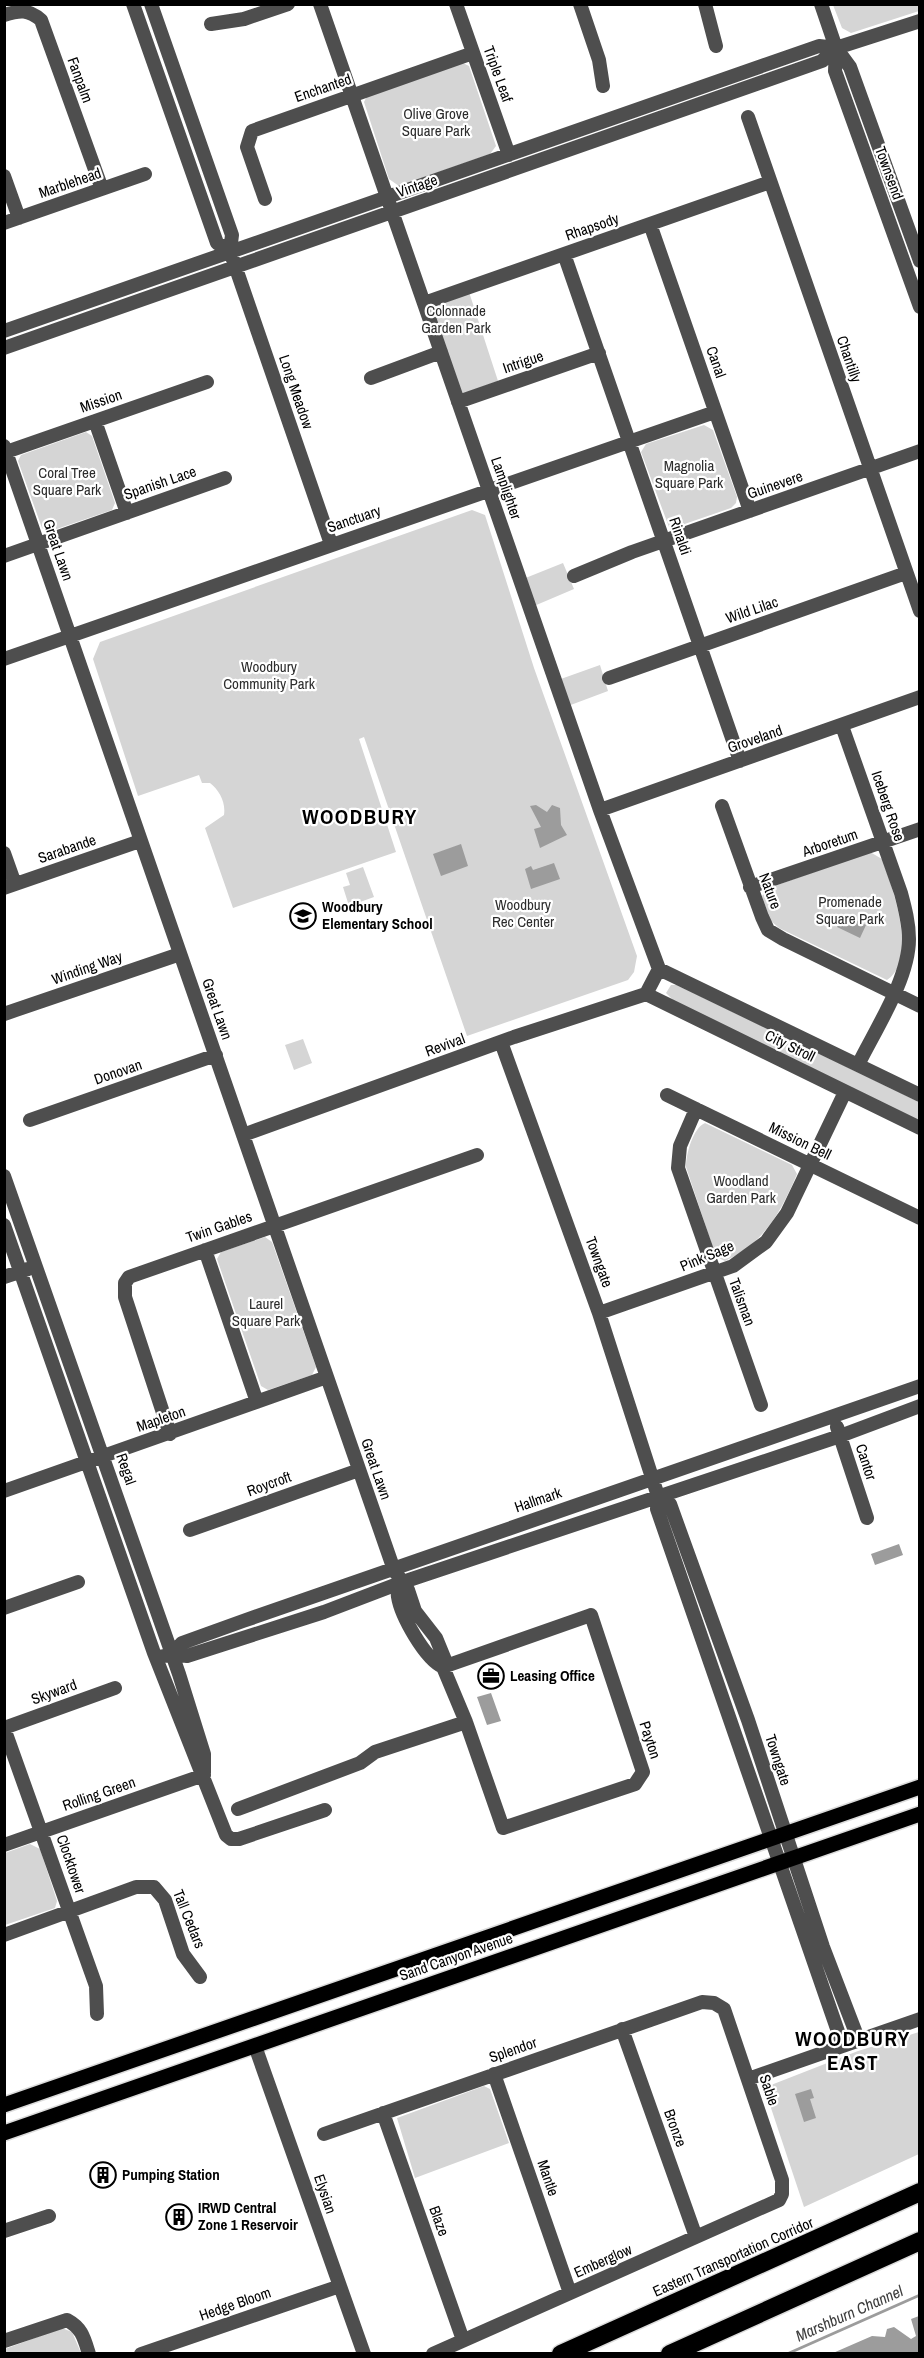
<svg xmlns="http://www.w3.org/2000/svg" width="924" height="2358" viewBox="0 0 924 2358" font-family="'Archivo Narrow',sans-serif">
<rect width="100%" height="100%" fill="#fff"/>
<!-- green -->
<path fill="#d5d5d5" d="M833 5H919V11L851 33 842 28Z
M463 63 469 66 496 146 490 154 399 186 389 179 364 102 367 96Z
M469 292 498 381 462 394 429 304Z
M704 425 713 430 737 497 736 503 731 508 673 528 669 527 641 452 646 444Z
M86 432 92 436 115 503 112 510 48 532 42 528 18 461 21 455Z
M472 510 485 515 534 668 637 956 634 972 628 980 467 1036 364 737 359 739 396 852 233 908 205 828 224 815C226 802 219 790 210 783H202L199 775 138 796 93 659 100 642Z
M563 563 574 589 534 606 523 579Z
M600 665 608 691 568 706 558 680Z
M870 852 882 859C892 886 919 959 887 980L779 928 770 920 762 896 769 888Z
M363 867 374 897 349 906 343 887 350 885 346 873Z
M671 985H677L919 1102V1122L675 1002 666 993Z
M303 1039 312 1063 294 1070 285 1045Z
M705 1123 792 1165 797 1174C781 1212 764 1243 725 1261L716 1257 686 1167C686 1154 693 1128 705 1123Z
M265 1237 272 1242 316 1367 312 1375 268 1390 261 1386 217 1259 221 1252Z
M30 1844 40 1849 57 1901 55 1908 5 1925V1853Z
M919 2032V2154L804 2207 765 2090 771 2085 858 2051Z
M484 2086 490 2089 509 2143 415 2178 397 2118Z
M62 2328 72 2332 81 2353 5 2354V2349Z"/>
<!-- water -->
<path fill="#9c9c9c" d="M552 805 560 808 561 825 567 835 540 848 534 829 541 827 530 806 536 805 547 812Z
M461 844 468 866 441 876 433 854Z
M554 863 560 879 531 889 525 869 531 866 533 870Z
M844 914 866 925 860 938 837 927Z
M899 1544 903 1555 875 1565 871 1554Z
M491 1693 501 1721 487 1725 477 1697Z
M811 2089 814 2098 810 2099 816 2118 804 2122 795 2094Z
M919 2316V2353H833L872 2336 885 2337 887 2329 894 2327 911 2339 916 2336 911 2319Z"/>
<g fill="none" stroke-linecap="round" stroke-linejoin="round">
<!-- stream -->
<path stroke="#9c9c9c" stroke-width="3" d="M787 2354 920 2295"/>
<!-- major casing -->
<g stroke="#dbdbdb" stroke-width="18">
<path id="major" d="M4 2105 920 1787
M4 2133 920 1814"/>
</g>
<!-- highway casing -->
<g stroke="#dbdbdb" stroke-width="21">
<path id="highway" d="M561 2354 920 2192
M670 2354 920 2241"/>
</g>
<!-- minor -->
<path stroke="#4e4e4e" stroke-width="14" d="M133 4 217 243 230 251
M151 4 232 235 230 251 331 544
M456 4 509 155
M580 4 599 60 603 86
M705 4 716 46
M821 4 836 48 850 67 920 261
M4 15C20 10 28 9 41 20L102 189
M211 24 244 19 288 4
M836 48 835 71 920 307
M748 117 920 611
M4 176 19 218
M265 199 247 147 252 131 473 53
M4 223 145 174
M650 224 750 511
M564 254 740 761
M424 303 770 182
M4 331 819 46 836 48 920 21
M4 348 822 61 836 48
M371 378 441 352
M458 402 599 353
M95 421 127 513
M4 446 394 1570 408 1590 415 1611 436 1638 445 1660 443 1667 466 1722 503 1828 635 1784 643 1772 591 1615 443 1667C425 1659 401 1616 398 1597 397 1592 399 1587 400 1583
M6 452 207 382
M4 556 225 478
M574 576 632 552 920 451
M4 659 715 412
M609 678 906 573
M842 726 901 893C905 908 909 923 909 939 909 979 875 1030 858 1065
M722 806 762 917 768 930 783 939 920 1006
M600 810 920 697
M4 853 15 884
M750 887 920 829
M4 888 140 841
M659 969 920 1095
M646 994 920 1128
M4 1014 180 954
M501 1042 599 1313 658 1496 657 1509 843 2046
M667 1095 920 1218
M696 1109 680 1146 678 1168 761 1405
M30 1120 216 1055
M243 1135 514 1037 646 994 659 969 600 810 320 4
M4 1176 179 1674 204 1754V1773
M4 1225 154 1653 226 1835 231 1839H239L325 1810
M205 1250 257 1402
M4 1277 28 1269
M599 1313 733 1266 766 1242 787 1213 845 1092
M837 1427 867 1518
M170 1434 125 1297V1283L129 1277 477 1155
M4 1491 327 1377
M658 1496 670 1504 748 1720 823 1947 859 2041
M190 1530 359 1470
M4 1608 78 1582
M172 1654 182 1643 243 1621 920 1386
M156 1658 172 1654 187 1656 324 1612 400 1583 840 1436 920 1406
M4 1728 96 1986 97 2014
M4 1728 115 1688
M238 1809 360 1763 375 1752 466 1722
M4 1845 204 1775
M4 1935 136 1887H154L165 1900 183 1954 200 1977
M622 2029 696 2237
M255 2046 364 2354
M494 2074 570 2293
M748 2079 920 2019
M383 2113 463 2340
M324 2134 702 2002 714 2003 724 2009 782 2180V2194L779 2200 433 2354
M4 2231 49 2216
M4 2341 67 2320C82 2328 84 2338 89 2354
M141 2354 340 2286"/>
<!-- major -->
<use href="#major" stroke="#000" stroke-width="15"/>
<!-- highway -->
<use href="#highway" stroke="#000" stroke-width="18"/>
</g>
<!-- icons -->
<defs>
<g id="school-ring" transform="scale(1.35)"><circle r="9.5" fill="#fff" stroke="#000" stroke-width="1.5"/><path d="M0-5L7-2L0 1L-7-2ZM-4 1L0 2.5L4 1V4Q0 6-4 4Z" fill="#000"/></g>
<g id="office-ring" transform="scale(1.35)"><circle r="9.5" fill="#fff" stroke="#000" stroke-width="1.5"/><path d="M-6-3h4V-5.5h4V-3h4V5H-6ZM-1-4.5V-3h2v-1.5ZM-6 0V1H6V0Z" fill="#000"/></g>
<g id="building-ring" transform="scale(1.35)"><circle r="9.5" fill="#fff" stroke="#000" stroke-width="1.5"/><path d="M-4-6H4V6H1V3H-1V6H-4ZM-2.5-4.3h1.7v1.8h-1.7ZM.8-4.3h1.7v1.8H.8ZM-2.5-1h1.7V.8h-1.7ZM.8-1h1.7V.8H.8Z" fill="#000"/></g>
</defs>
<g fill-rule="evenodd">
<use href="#school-ring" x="303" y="916"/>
<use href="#office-ring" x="491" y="1676"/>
<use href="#building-ring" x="103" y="2175"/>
<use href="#building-ring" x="179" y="2217"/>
</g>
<g text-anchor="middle" stroke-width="4.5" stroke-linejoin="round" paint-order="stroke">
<!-- street labels -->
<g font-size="15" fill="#000" stroke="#fff">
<text transform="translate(498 74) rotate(70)" y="5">Triple Leaf</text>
<text transform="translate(80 80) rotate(70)" y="5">Fanpalm</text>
<text transform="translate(323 88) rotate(-19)" y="5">Enchanted</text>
<text transform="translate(889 173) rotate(70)" y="5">Townsend</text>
<text transform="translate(70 183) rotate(-19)" y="5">Marblehead</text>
<text transform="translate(417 186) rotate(-19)" y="5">Vintage</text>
<text transform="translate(592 227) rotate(-19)" y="5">Rhapsody</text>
<text transform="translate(849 359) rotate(71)" y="5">Chantilly</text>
<text transform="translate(523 362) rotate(-19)" y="5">Intrigue</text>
<text transform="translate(716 362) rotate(71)" y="5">Canal</text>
<text transform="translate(296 392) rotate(71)" y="5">Long Meadow</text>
<text transform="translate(101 401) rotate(-19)" y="5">Mission</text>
<text transform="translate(160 483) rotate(-19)" y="5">Spanish Lace</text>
<text transform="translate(775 485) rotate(-19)" y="5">Guinevere</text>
<text transform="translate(506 488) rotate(71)" y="5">Lamplighter</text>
<text transform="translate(354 519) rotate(-19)" y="5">Sanctuary</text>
<text transform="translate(680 536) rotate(71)" y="5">Rinaldi</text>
<text transform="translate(58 550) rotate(71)" y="5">Great Lawn</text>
<text transform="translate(752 610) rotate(-19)" y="5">Wild Lilac</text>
<text transform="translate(755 739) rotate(-19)" y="5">Groveland</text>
<text transform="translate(888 806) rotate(71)" y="5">Iceberg Rose</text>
<text transform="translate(830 843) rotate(-19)" y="5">Arboretum</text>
<text transform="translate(67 849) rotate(-19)" y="5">Sarabande</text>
<text transform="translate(770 891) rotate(69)" y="5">Nature</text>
<text transform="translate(87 968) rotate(-19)" y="5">Winding Way</text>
<text transform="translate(217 1009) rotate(71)" y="5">Great Lawn</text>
<text transform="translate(445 1045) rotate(-20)" y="5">Revival</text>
<text transform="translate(790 1046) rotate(26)" y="5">City Stroll</text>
<text transform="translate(118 1072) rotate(-19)" y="5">Donovan</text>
<text transform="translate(800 1141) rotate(26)" y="5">Mission Bell</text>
<text transform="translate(219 1227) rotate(-19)" y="5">Twin Gables</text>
<text transform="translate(707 1256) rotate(-23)" y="5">Pink Sage</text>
<text transform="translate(599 1262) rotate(70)" y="5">Towngate</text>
<text transform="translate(742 1302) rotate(70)" y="5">Talisman</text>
<text transform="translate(161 1419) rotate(-19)" y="5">Mapleton</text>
<text transform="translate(866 1462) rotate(72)" y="5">Cantor</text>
<text transform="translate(126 1469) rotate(71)" y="5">Regal</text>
<text transform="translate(376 1469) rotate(71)" y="5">Great Lawn</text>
<text transform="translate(269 1484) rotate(-20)" y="5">Roycroft</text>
<text transform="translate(538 1500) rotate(-19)" y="5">Hallmark</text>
<text transform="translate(54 1692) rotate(-20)" y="5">Skyward</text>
<text transform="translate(650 1740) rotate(72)" y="5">Payton</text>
<text transform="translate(778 1760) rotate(72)" y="5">Towngate</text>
<text transform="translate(99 1794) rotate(-19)" y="5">Rolling Green</text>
<text transform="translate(71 1864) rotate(71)" y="5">Clocktower</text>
<text transform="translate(189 1919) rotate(68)" y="5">Tall Cedars</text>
<text transform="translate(456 1957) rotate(-19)" y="5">Sand Canyon Avenue</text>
<text transform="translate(513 2050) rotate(-19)" y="5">Splendor</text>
<text transform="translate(769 2090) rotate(71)" y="5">Sable</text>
<text transform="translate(675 2128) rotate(70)" y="5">Bronze</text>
<text transform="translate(548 2178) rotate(71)" y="5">Mantle</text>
<text transform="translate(325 2194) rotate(71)" y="5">Elysian</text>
<text transform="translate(439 2221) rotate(70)" y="5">Blaze</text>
<text transform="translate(733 2257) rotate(-24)" y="5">Eastern Transportation Corridor</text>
<text transform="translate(603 2261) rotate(-24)" y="5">Emberglow</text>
<text transform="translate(235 2304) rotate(-19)" y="5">Hedge Bloom</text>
</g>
<!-- park labels -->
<g font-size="15" fill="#2c2c2c" stroke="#fff">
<text x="436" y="119">Olive Grove<tspan x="436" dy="17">Square Park</tspan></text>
<text x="456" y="316">Colonnade<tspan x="456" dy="17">Garden Park</tspan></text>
<text x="689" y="471">Magnolia<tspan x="689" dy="17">Square Park</tspan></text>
<text x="67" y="478">Coral Tree<tspan x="67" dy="17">Square Park</tspan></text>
<text x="269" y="672">Woodbury<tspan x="269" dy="17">Community Park</tspan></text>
<text x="850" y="907">Promenade<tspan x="850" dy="17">Square Park</tspan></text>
<text x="523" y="910">Woodbury<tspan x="523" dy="17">Rec Center</tspan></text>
<text x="741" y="1186">Woodland<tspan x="741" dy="17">Garden Park</tspan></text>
<text x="266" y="1309">Laurel<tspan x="266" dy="17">Square Park</tspan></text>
</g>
<!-- poi labels -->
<g font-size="15" font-weight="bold" fill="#000" stroke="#fff" text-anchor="start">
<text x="322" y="912">Woodbury<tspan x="322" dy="17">Elementary School</tspan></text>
<text x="510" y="1681">Leasing Office</text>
<text x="122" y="2180">Pumping Station</text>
<text x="198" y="2213">IRWD Central<tspan x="198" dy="17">Zone 1 Reservoir</tspan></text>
</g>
<!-- water labels -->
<g font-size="16" font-style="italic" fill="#3d3d3d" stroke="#fff">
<text transform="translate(849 2313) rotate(-24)" y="6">Marshburn Channel</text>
</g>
<!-- district labels -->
<g font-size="21" font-weight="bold" letter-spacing="1.5" fill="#000" stroke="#fff">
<text x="360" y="824">WOODBURY</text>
<text x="853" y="2046">WOODBURY<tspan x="853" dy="24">EAST</tspan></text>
</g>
</g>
<!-- border -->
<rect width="924" height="2358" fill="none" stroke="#000000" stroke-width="12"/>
</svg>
